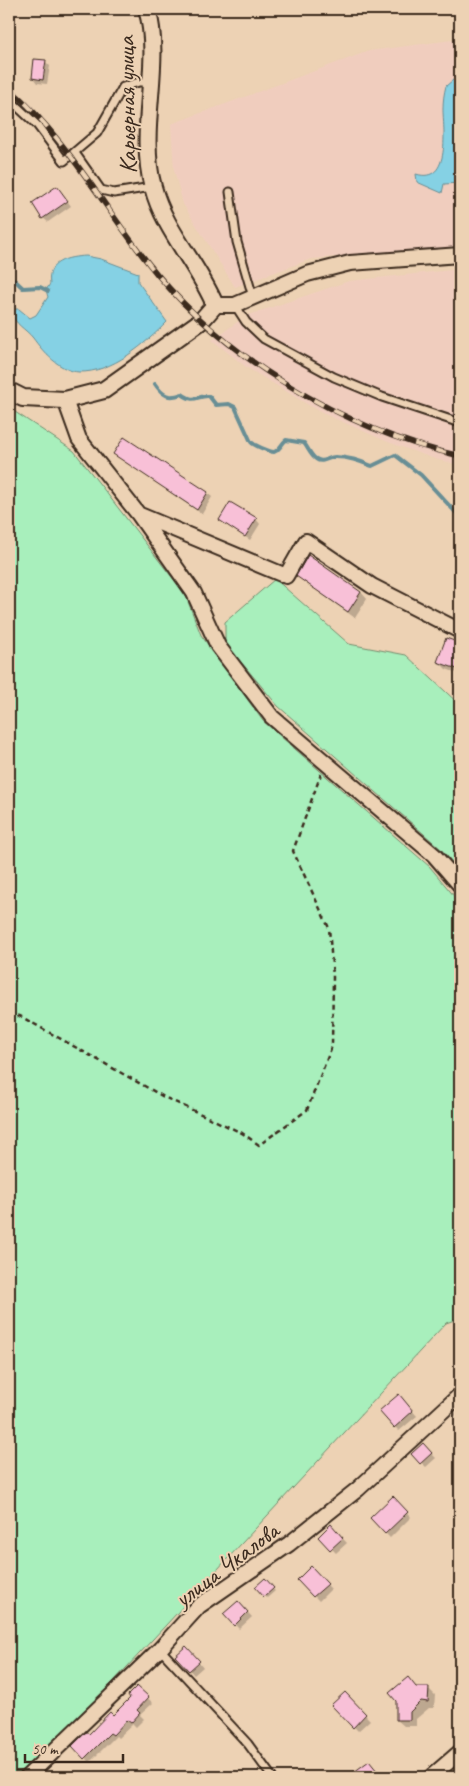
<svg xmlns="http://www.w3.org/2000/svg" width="469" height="1786" viewBox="0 0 469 1786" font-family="Caveat,sans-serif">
<rect width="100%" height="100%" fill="#edd2b4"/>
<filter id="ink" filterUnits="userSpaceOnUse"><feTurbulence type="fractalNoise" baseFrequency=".02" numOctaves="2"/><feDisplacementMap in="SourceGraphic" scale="10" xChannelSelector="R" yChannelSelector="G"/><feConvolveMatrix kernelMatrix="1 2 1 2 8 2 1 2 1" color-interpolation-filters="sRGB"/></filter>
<g filter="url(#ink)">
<!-- built -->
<path fill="#f0cdbe" d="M460 39V247L311 259 235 287 183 204 174 170 171 124 369 51Z
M460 269V465L435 459 388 442 320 412 246 367 212 340 246 316 349 281Z"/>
<!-- green -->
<path fill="#a8efbc" stroke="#728c6d" d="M9 408 74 451 185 594 201 635 263 721 430 867 460 903V1318L446 1323 25 1777H9Z
M275 579 349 644 406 655 460 705V871L441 849 278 706 225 643V622Z"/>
<!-- water -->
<path fill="#85d1e4" stroke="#678e95" d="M460 74V183L444 184 442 193 417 182 416 174C452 185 443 127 443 109 443 101 444 93 446 86Z
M86 256 101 259 138 273V282L167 322C145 344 112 373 79 372 60 371 43 352 33 338 26 329 14 324 12 313L14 309H19L30 318 36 315 48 297 46 290 50 284C46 261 68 257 86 256Z"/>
<!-- shadow -->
<path fill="#0003" d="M45 61 50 66 47 84 37 83 33 78Z
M57 187 71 206 48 222 43 218Z
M114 454 207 493 212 497 202 514Z
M256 519 260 524 250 540 220 520Z
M297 576 361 592 367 599 355 618Z
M446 639 460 644V674L446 669 439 662Z
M403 1400 417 1416 399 1431 395 1427Z
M460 1408V1420L454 1414Z
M423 1445 436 1458 426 1467 413 1454Z
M393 1498 411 1517 390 1538 371 1518Z
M331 1526 347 1543 336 1553 320 1537Z
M311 1568 331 1589 319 1601 299 1580Z
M264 1580 275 1591 267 1598 256 1587Z
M238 1602 252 1617 239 1629 225 1614Z
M191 1652 203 1667 194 1675 177 1656Z
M137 1688 153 1703 140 1715 144 1719 136 1727 133 1724 118 1738 116 1736 90 1762 73 1746 113 1717 132 1698Z
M417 1688H428L435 1695 434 1708H429L416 1719V1726H404L397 1720Z
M345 1694 370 1720 358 1731 333 1705Z"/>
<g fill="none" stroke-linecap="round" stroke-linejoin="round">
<!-- stream -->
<path stroke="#678e95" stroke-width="4" d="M9 275 23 288 40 287 48 291
M155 384C163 396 169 399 182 394 196 404 196 395 209 396L216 405 229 404 235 407 251 442C254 445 269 452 274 452 279 451 282 443 286 440L304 443C308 448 311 456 316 459 323 464 328 457 335 457 349 457 359 461 372 466L395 455 421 475 460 517"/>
</g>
<!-- building -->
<path fill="#f8c0d7" stroke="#3b2a1e" d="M34 59 46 60 43 80 32 78Z
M57 186 68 201 42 219 32 203Z
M124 437 208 492 197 510 113 454Z
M230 502 257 518 245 537 219 520Z
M308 555 361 592 348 612 296 576Z
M446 638 460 643V670L437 662Z
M399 1394 413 1411 394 1428 379 1411Z
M423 1443 432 1453 420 1464 411 1454Z
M393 1496 408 1512 385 1534 370 1518Z
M331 1524 343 1538 330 1550 318 1537Z
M311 1566 328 1584 313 1597 297 1580Z
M265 1578 274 1588 264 1597 255 1587Z
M238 1601 248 1612 234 1626 223 1614Z
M186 1646 200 1661 189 1671 175 1656Z
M408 1677 416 1687H429L428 1702 421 1701 410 1712V1720H396V1701L389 1693Z
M137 1686 149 1697 137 1710 140 1713 131 1723 127 1720 113 1735 110 1733 84 1759 72 1746 86 1732 89 1734 110 1712 113 1715 130 1698 128 1695Z
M345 1692 366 1714 353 1728 331 1705Z
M369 1761 382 1777H347Z"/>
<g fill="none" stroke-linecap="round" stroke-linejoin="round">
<!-- service casing -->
<g stroke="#3b2a1e" stroke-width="11">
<path id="service" d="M9 99 37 125 64 161 97 133 123 87 139 82H150
M75 153 101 190 114 193 152 187
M230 192 237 242 253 297
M235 305 246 322 264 339 334 377 382 397 460 423
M160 1649 248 1744 272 1777"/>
</g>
<!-- minor casing -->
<g stroke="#3b2a1e" stroke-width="18">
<path id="minor" d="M215 305H235L307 274 350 263 460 255
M65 400 79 439 139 515 194 593 218 646 272 717 434 855 460 885
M140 515 286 576 306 541 372 586 460 631
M27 1777 160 1649 199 1606 289 1544 358 1489 460 1395
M431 1777 460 1752"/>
</g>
<!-- tertiary casing -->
<g stroke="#3b2a1e" stroke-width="20">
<path id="tertiary" d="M9 391 23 398 65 400 104 390 201 321 215 305C198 264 164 230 153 187 137 130 163 62 147 9"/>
</g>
<!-- path -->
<path stroke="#3b2a1e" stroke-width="2.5" stroke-dasharray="5 4" stroke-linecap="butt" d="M9 1012 19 1016
M9 1020 20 1016 164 1097 242 1133 259 1145 307 1110 332 1046 333 977 329 928 293 851 321 774"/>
<!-- service -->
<use href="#service" stroke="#edd2b4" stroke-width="7"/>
<!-- minor -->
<use href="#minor" stroke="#edd2b4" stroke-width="14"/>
<!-- tertiary -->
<use href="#tertiary" stroke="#edd2b4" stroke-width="16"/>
<!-- rail casing -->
<g stroke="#3b2a1e" stroke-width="5.5">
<path id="rail" d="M9 88C64 136 100 201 145 259 218 355 343 430 460 456"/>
</g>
<!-- rail -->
<use href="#rail" stroke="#edd2b4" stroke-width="4" stroke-dasharray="11" stroke-linecap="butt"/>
</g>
</g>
<g text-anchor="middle" stroke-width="4" stroke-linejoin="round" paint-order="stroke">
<!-- street labels -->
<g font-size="25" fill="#3b2a1e" stroke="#edd2b4">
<text transform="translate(126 105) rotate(-91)" y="9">Карьерная улица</text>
<text transform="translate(226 1564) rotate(-37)" y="9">улица Чкалова</text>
</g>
</g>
<!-- margin -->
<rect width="469" height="1786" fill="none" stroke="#edd2b4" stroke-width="30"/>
<rect x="15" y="15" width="439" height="1756" fill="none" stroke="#3b2a1e" stroke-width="2" filter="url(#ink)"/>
<!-- scale -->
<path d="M25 1754v8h98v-8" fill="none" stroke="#3b2a1e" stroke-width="2.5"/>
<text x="32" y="1754" font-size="15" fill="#3b2a1e" stroke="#edd2b4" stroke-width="4" paint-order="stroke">50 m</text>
</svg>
